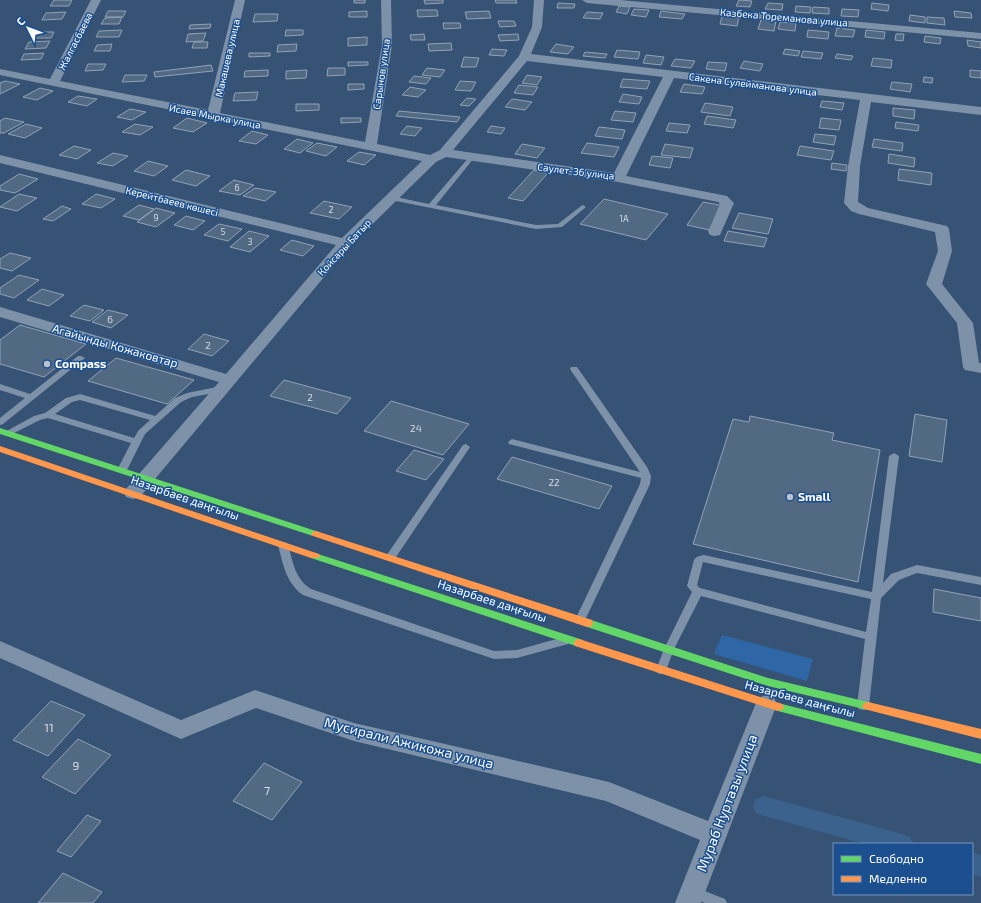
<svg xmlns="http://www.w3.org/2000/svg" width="981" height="903" viewBox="0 0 981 903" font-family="'Exo 2',sans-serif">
<rect width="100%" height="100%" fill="#365274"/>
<!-- green -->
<path fill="#2f66a5" d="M722 635 813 659 807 681 714 654Z"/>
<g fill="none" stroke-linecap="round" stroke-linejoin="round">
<!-- canal -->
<path fill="#3b618d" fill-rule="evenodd" d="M764 796 902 834 910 837 914 844H865L764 816 756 813 753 806 756 799Z
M972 852 981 855V877L972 874Z"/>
</g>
<!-- building -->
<path fill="#526984" stroke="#92a2b6" d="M54 0H72L69 6H50Z
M354 0H365V3H354Z
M424 0H443V3L425 4Z
M495 0H516L517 3H496Z
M739 0H740L752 1 750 7 736 6Z
M558 3 575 4 574 8H557Z
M768 3 783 4 782 10 765 9Z
M872 3 889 5 888 11 871 9Z
M619 6 630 7 627 14 616 12Z
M796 6 811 7 810 13 795 12Z
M813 7 829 8V14L812 13Z
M634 9 649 10 646 17 631 15Z
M842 9 859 10 858 17 841 16Z
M417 10H437L438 16 418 17Z
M108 11H126L123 17H105Z
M367 11V17H349V12Z
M489 11 491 18 467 19 465 12Z
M661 11 685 14 682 19 659 17Z
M954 11 971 13 972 18 955 17Z
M66 12 62 19 42 20 46 13Z
M587 12 603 13 600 19 583 18Z
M255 14H278L277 21 253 22Z
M910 15 925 17V23L909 21Z
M722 16 739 18 737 26 720 24Z
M122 17 119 24H101L105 18Z
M927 17 944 18 945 25 927 23Z
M761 20 776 21 774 31 758 29Z
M498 21H514L516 26 500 27Z
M780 22 796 23 795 31 778 29Z
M443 23H460L461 28 444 29Z
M211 24 210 28 189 29 190 25Z
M837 28 855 30 853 37 835 36Z
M122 30 119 37H96L99 31Z
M286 30H303V35L285 36Z
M808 30 829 32 828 39 807 37Z
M866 30 885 32 884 39 865 37Z
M38 32H54L51 38H34Z
M206 33 203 41 186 42 188 34Z
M424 34 425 40H411L410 35Z
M518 34 519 40 500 41 498 35Z
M896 34H904L903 41 895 40Z
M925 36 941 38 940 44 924 42Z
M367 37V45L348 46V38Z
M967 40 981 42V48L968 46Z
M50 41 46 48 25 49 29 42Z
M194 42H208L207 48H192Z
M451 43 452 50 429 51 428 44Z
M112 44 110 51H94L97 45Z
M297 44 296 51 277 52 278 45Z
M556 44 574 47 568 54 550 52Z
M492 49 507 50 504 56 489 55Z
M785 49 800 51 798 56 783 54Z
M617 50 640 52 638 59 614 57Z
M803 51 823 53 821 59 801 57Z
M585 52 607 54 605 58 583 56Z
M44 53 41 59 21 60 24 54Z
M249 53H270V56L249 57Z
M837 54 853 56 851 60 835 58Z
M646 55 664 57 661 65 643 63Z
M464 57 479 58 476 67H461Z
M873 58 892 60 891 68 871 66Z
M675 59 695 61 691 68 671 66Z
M744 61 763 64 760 71 740 68Z
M348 62H368V65L348 66Z
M708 62 727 63 725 71 706 69Z
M88 64H106L103 70 85 71Z
M211 65 213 71 155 77 154 72Z
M328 68H345V75L327 76Z
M427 68 445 70 440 77 422 75Z
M268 70V76L244 77 245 71Z
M307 70 306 78 286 79V71Z
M970 70 981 71V78L970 77Z
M125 75H147L144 81 122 82Z
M527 75 542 77 537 85 522 83Z
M414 76 431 78 426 84 409 82Z
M924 77 933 78 932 83 923 82Z
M623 79 650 81 647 89 620 87Z
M5 81 20 84 0 94V83Z
M460 81 476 82 471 91 455 90Z
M892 82 912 84 910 92 890 89Z
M348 84H364V89L348 90Z
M684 84 705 87 702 94 680 92Z
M519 85 538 87 533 95 514 93Z
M410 87 426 90 418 97 402 95Z
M40 88 53 91 37 100 23 97Z
M258 92 256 100 233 101 235 93Z
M623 94 642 97 639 104 619 102Z
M78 96 97 99 87 106 68 102Z
M467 98 476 99 469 106 460 105Z
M512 99 532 102 525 110 505 107Z
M822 101 844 103 842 110 820 107Z
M705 103 733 107 730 116 701 112Z
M296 104H319V110L296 111Z
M893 108 915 110 914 119 893 116Z
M130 109 146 112 132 120 117 117Z
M399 111 460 117 457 122 396 116Z
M615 111 636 113 633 122 611 120Z
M707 116 736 120 733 128 704 124Z
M5 118 24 122 4 133H0V121Z
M187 118 207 123 193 132 173 128Z
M341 118H361V122L341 123Z
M821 118 841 120 839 130 819 128Z
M896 122 919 125 918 131 895 128Z
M669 123 690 125 687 133 666 131Z
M26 124 42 128 25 138 8 134Z
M135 124 153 127 140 135 122 132Z
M407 126 422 128 415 136 400 134Z
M491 126 505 128 501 134 487 132Z
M599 127 625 130 622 139 595 136Z
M252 131 268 135 256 144 239 141Z
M815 134 836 136 834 145 813 142Z
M297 139 313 143 300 153 284 149Z
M874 139 903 143 902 151 872 147Z
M317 143 337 147 326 156 306 151Z
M587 143 619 147 614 157 581 153Z
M522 144 545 148 537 158 515 154Z
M665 144 693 148 690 158 661 155Z
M74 146 91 150 77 159 59 155Z
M800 146 834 151 831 160 797 155Z
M359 152 376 155 364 165 347 161Z
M113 153 128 156 113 166 97 163Z
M889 154 915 158 914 167 888 163Z
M652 156 673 158 670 168 649 165Z
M148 161 168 166 154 176 134 171Z
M832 163 847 165 846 171 831 169Z
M899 169 932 173 931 185 898 180Z
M186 170 210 176 196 186 172 180Z
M534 170 548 173 523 201 508 198Z
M19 174 38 179 15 193 0 190V186Z
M234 180 254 185 240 195 219 191Z
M255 188 276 192 265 201 243 196Z
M19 194 37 198 17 211 0 207Z
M96 194 115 199 101 208 82 204Z
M604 199 668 214 646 240 580 224Z
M324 201 352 207 339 219 310 213Z
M703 202 725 206 709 230 687 225Z
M139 205 154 209 139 220 123 216Z
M62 206 71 209 53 221 43 219Z
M156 208 175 213 156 227 137 222Z
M739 213 773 219 768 234 732 228Z
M186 216 205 221 193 230 174 225Z
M219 224 242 229 228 241 204 235Z
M249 231 269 236 250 252 230 247Z
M728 231 767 238 764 247 724 241Z
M292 240 314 246 303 256 280 250Z
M10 253 31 258 12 271 0 268V259Z
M19 275 39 280 14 298 0 294V288Z
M42 289 64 295 49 306 27 300Z
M84 305 104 310 90 321 70 316Z
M108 310 128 315 111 328 92 322Z
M20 325 86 344 44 377 0 364V340Z
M204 334 229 341 212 356 188 349Z
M116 358 194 380 167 404 88 381Z
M284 380 351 398 337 414 270 396Z
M391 401 469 424 443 455 364 431Z
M915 414 947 420 942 462 909 456Z
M750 416 834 433 832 440 880 450 858 582 693 544 733 419 749 422Z
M414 450 444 459 426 480 396 471Z
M512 457 612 486 599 509 497 479Z
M934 589 981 598V621L933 612Z
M51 701 85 715 48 756 13 740Z
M78 739 111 755 75 794 42 777Z
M264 763 302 782 272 820 233 801Z
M87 815 101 821 71 857 57 851Z
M63 873 102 892 93 903H38Z"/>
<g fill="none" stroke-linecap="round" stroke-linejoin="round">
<!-- lane -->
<path fill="#7d92a8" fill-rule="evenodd" d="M472 155 475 157 474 158 436 205 536 225 558 224 581 206 583 205 586 207 562 227 536 229 391 200 388 198 391 196 429 204 470 156Z
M78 356H81L85 358 3 424 0 425V418L25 398 0 390V384L30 394Z
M571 367H577L647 467 651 476 650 484 585 620 584 623 580 624 576 623 575 620 640 484 641 478 509 444 508 442 512 439 640 472 570 369Z
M222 386 226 389 225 391 192 397 181 402 145 434 127 470 122 473 117 470 131 443 48 418 40 420 10 435 7 436 3 433 34 416 45 413 66 398 80 394 155 416 175 398 187 393ZM80 400 150 420 138 431 134 438 55 414 72 402Z
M466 444 470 447 394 560H386L385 558 386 556 463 445Z
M894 453 899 456 883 583 891 574 917 565 981 577V585L917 573 899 580 881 598 869 706 867 709 863 710 859 709 857 706 865 639 701 596 674 649 665 673 661 674 657 673 656 670 664 649 692 592 687 586 694 560C696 556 700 556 704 555L872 592 889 456ZM703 562 871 599 866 632 700 588 697 585Z
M283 542 286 543 288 545C293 562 295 579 311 589L494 651 517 650 564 637 568 638 569 641 568 644 517 658 494 659 303 595C286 583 283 564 278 545L280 543Z
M692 886 725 899 727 903H705L687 896 686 892 687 888Z"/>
<!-- street -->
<path fill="#7d92a8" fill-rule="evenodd" d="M91 0H101L60 81 208 110 235 0H245L220 113 365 142 382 45 381 0H391L392 45 377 144 430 155 440 150 519 56 532 27 534 0H544L542 27 531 54 981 107V115L871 102 860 166 858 202 868 208 947 226 949 229 952 251 942 284 973 323 979 363H981V373L965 370 963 367 957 323 926 284 938 251 935 232 859 214 851 211 844 203 848 166 860 100 674 78 626 176 727 196 734 203 720 235 715 236 710 235 708 232 720 204 718 202 618 182 446 157 436 162 350 246 140 497 133 499 126 497 124 493 126 489 219 382 0 317V307L226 374 336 245 0 163V155L342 238 422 161 0 75V69L50 79ZM527 61 663 77 614 173 453 150Z
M582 0H620L981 33V39L587 3Z
M0 641 181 720 255 690 354 723 609 782 708 821 758 698 766 695 774 698 777 704 701 903H675L700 840 606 801 354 741 256 708 181 739 0 658Z"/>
<!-- fast -->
<path fill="#63d668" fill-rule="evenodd" d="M0 428 319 532 321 534 319 536H313L0 434Z
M315 553 583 640 584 643 583 646 579 647 311 558 310 556 311 554Z
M588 619 768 678 868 702 872 703 874 706 872 709 868 710 768 686 584 626 583 623 584 620Z
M778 703 981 754V764L774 710 772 707 774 704Z"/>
<!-- slow -->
<path fill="#ff974d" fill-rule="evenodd" d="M0 446 319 554 320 556 319 558H311L0 452Z
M316 531 592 620 593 623 592 626 588 627 584 626 313 536 311 534 313 532Z
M579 639 782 704 784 707 782 710 778 711 575 646 574 643 575 640Z
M868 702 981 729V739L864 709 862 706 864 703Z"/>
</g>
<!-- markers -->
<g fill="#b9c2ce" stroke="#1b4f8f" stroke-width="1.5">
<circle cx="47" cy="364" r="4"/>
<circle cx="790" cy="497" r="4"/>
</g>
<g text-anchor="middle" stroke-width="3" stroke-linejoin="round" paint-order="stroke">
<!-- far-number labels -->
<g font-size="9" fill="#d4dae0">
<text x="237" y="191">6</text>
<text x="331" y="213">2</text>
<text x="156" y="221">9</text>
<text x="624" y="222">1А</text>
<text x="223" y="235">5</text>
<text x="250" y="245">3</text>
</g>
<!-- far-street labels -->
<g font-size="10" fill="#fff" stroke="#1b4f8f">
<text transform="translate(784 17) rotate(5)" y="4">Казбека Тореманова улица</text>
<text transform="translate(75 41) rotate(-63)" y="4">Жалгасбаева</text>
<text transform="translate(227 58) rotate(-77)" y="4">Макашева улица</text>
<text transform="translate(381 74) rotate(-82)" y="4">Сарынов улица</text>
<text transform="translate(753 84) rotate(7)" y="4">Сакена Сулейманова улица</text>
<text transform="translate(215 116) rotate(11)" y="4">Исаев Мырка улица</text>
<text transform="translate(576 171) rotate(7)" y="4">Саулет-36 улица</text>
<text transform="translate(172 201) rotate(14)" y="4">Керейтбаеев көшесі</text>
<text transform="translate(344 247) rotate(-47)" y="4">Қойсары Батыр</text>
</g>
<!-- number labels -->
<g font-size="10" fill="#d4dae0">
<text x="110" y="323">6</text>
<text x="208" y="349">2</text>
<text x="310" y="401">2</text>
<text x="416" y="432">24</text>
<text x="554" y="486">22</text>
</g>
<!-- street labels -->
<g font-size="12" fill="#fff" stroke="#1b4f8f">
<text transform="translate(115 346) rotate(16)" y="4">Агайынды Кожаковтар</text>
<text transform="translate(185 498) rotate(19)" y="4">Назарбаев даңғылы</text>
<text transform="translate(492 601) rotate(18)" y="4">Назарбаев даңғылы</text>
<text transform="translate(800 699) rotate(15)" y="4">Назарбаев даңғылы</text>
</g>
<!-- poi labels -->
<g font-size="12" font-weight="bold" fill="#fff" stroke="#1b4f8f" text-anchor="start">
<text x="55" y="368">Compass</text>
<text x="798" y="501">Small</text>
</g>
<!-- near-number labels -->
<g font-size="12" fill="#d4dae0">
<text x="49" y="732">11</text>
<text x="76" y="770">9</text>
<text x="267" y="795">7</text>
</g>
<!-- near-street labels -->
<g font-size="14" fill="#fff" stroke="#1b4f8f">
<text transform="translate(409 743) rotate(14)" y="5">Мусирали Ажикожа улица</text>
<text transform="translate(727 803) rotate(-69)" y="5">Мураб Нуртазы улица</text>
</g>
</g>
<!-- legend -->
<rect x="833" y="843" width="140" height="52" fill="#1b4f8f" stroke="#7695bc"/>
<rect x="841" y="856" width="20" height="6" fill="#63d668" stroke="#7695bc"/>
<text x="869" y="863" font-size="12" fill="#ffffff">Свободно</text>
<rect x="841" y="876" width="20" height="6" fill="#ff974d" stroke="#7695bc"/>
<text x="869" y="883" font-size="12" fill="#ffffff">Медленно</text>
<!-- north arrow -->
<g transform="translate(28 28) rotate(312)" stroke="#1b4f8f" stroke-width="3" paint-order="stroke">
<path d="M0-3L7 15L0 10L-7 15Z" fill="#ffffff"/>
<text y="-6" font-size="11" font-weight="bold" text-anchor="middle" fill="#ffffff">С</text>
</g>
</svg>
